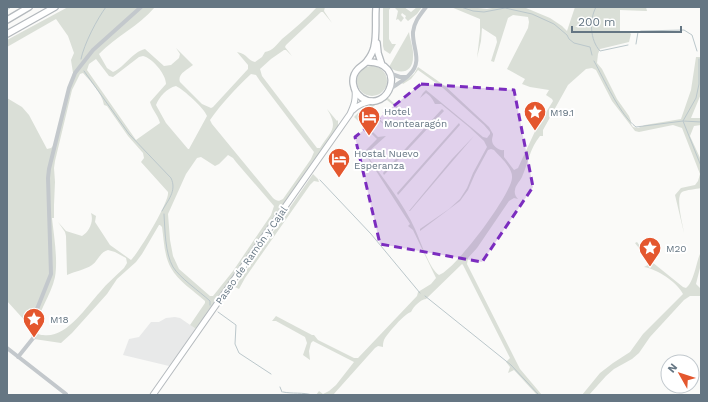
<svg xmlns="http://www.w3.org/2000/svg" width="708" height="402" viewBox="0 0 708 402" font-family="'Work Sans',sans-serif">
<rect width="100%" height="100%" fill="#fafaf8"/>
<!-- built -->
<path fill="#e8e9e9" d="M175 317 180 318 196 329 169 366 123 355 129 339 139 337 151 322H159L166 318Z"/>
<!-- green -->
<path fill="#dadfd7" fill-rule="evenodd" d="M68 7H155C138 27 116 36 99 54L107 68 113 72C125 67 132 52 145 49L164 66 171 65 179 58 180 54 176 48 193 65C187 70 177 74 180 82L202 104 211 108 213 107 248 69V65L237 52C248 54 248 61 255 62L262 57 265 52C273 51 277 44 282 39 294 29 306 19 317 7H325L324 11 332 23 323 12H321L286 45 285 47 292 56 286 50H284L271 59 260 69 262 76 317 148H320C331 130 339 129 327 109L337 121 338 120V127L196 329 190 325 205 303V301C194 291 178 281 171 268 164 256 164 240 162 227L160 225H159L142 254 136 262 117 279 107 294 72 333 61 343 34 339 26 322 7 301V98L22 107 29 115 47 149 51 148 54 145 73 73 71 60 74 53 68 36 56 19 7 47V40ZM143 56C152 58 166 74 166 84L150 102C152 110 158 115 160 123L136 140 87 70 89 64 96 59 109 76 113 77 139 57ZM83 73C91 82 102 93 104 105L107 106 128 136 143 153 144 158 141 162 168 192C170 201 139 252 131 260L110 245 95 222 96 216 91 213C94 222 89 232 82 236L66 231 58 222 65 232 66 236 67 275C75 271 85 270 92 265 98 261 100 252 108 250L115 252 126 258 127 263 124 268C116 276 107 283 100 292 86 307 66 339 43 335 39 335 38 334 36 331 37 312 51 296 55 277 58 260 54 236 52 218H54V205L55 182 54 168 55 161 72 90 80 74ZM251 74 256 75 260 81 314 152 311 159 283 199C278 202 277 201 273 198L212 124 210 120C222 103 236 88 251 74ZM176 86C184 90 204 108 207 116L189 149H188L166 123 156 105C159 97 167 88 176 86ZM228 155 233 158 236 162 274 206 271 215 233 271 213 296H210L179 269 173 256 170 240 168 214 186 174 197 158 201 157 215 166 219 164Z
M383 7H391L389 10V39L392 44H396L390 54 384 50 383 46Z
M394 7H404L411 12 417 7H422L417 14 408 21 405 18 406 16 402 13 401 15 404 18 401 22 398 19 396 20 398 11Z
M451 7H469L487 9 497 7 526 8 550 18 562 26 567 31 575 7H646L647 11 620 10V31L630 33 631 34 629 42 600 49 598 54 597 63 602 69 617 99 629 116 631 121V124L633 127 638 128 645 125 681 119 691 90 696 57H701V94L691 118H701V125L694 126 690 136 701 160V188C696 189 686 190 682 192 675 197 683 225 684 233L675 195 681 188 695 185 698 181 700 174 682 128 673 125 639 132 635 131 612 101 596 70 592 68 586 69 568 85 543 130V136H540C530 148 528 163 522 177 520 181 515 186 515 190 514 194 516 197 518 199L514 198 509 201 477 248 468 258 467 264 520 369 542 395H537L514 370 508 373 510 367 506 362 510 358 463 265 462 264 426 299C420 300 414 306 411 312 405 313 387 334 384 340 383 343 383 344 383 347L378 346 375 348 333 395H316L319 391 323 394 329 391 336 385 354 362 313 341 311 343 309 351 310 360 303 355 307 343 305 337 276 321H272L276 316 312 335H314L318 340 354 358H358L417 296 418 292 431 284 436 278 413 230 408 226 410 224 364 152 377 139 354 117 360 111 388 94V98L405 113 404 114 387 100 376 104 372 108V111L387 127 367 111 361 114 360 119 378 137 386 136 366 154C382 177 404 204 415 229 420 240 430 270 439 275 455 270 511 195 512 178 513 168 501 158 494 150L491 149 488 150 475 174 468 190 460 201 420 231V229L449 209 460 199 467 188 473 173 487 147 484 141 469 127 441 104H435C433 100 431 96 426 93L420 98 423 93 426 90 483 137 487 138 490 134V132L484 125 443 88 418 70 411 79 403 84 402 83 414 74 418 67 445 86 489 127 493 134C493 136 492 138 492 140 492 146 499 151 504 150V157L514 170 518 168 537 127 553 101 552 99 546 95 549 90 530 87 522 84 525 79 507 69 528 28 529 22 528 17 513 15 508 18 494 62 491 61 497 42 496 37 482 28 481 41 477 58 480 32V19Z
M409 32C410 40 414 49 413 57 413 73 400 75 389 67Z
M357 81a15 15 0 1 1 30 0a15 15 0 1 1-30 0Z
M442 109 444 111 384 175 383 173Z
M459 123 460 125 398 195 397 193Z
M474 136 410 211H409L452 159Z
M313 174 318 179 319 182 314 181 310 185 245 278 239 289 235 287Z
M637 242 652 262 683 287 686 288C694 282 696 263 700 254H701V264L696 284 701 289V296H690L684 300 650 337 639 353 632 359 614 369 606 376 589 395H582L600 373 613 363 630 352 643 334 683 294C677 282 657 269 644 267L648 265 649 261 635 243Z"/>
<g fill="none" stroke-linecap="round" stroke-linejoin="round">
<!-- stream -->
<path stroke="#bbc7cb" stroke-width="1" d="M461 7 473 11 484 12 505 8 532 14 554 24 567 35 569 39 574 43 590 47 592 55
M596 7C589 20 590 40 600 51L628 45
M7 10 11 7
M636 44 638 32 641 31 684 30 692 35 697 51
M81 59C84 44 97 19 106 7
M699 59V84L696 98 683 121 701 166
M594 61C604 79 620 115 636 127L683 121 701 122
M84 71 129 134 171 178C177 191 168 200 162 211
M320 180 371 234 420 293
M164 214C165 230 165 253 173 267 180 278 199 291 210 301V305
M425 296 511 365 539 395
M218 312 236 325 235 344 239 353 271 374
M280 387 282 392
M283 392C292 394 303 392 312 395"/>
<!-- major casing -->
<g stroke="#b5babe" stroke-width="7">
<path id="major" d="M353 110C359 104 364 103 372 101
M153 395 350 114C354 105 356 100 355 90"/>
</g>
<!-- highway casing -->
<g stroke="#b4b9bd" stroke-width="8">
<path id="highway" d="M7 20 29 7
M7 34 55 7
M377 43 378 53 382 65
M367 62C409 61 389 115 362 98 352 91 350 77 358 69 361 66 365 64 367 61 370 57 373 52 374 47 377 35 375 20 376 8"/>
</g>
<!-- minor -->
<path stroke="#c3c8cc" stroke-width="4" d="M389 73 400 77H406
M390 89C397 84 405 80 410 74 423 61 412 47 413 32 414 22 420 15 426 7
M7 348 66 394
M18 357 34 337 31 324 51 274 48 178 49 169 69 88 75 73 93 50 141 7"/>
<!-- major -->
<use href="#major" stroke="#fff" stroke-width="5"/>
<!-- highway -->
<use href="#highway" stroke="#fff" stroke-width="5.5"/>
</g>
<!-- marked area -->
<path fill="#7b2cbf" fill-opacity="0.2" stroke="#7b2cbf" stroke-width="3" stroke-dasharray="8 5" stroke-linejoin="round" d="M421 84 514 90 533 187 482 262 380 244 355 137Z"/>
<!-- icons -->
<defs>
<g id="sight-pin" transform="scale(1.15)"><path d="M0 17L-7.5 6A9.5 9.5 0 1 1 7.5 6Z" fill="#e4572e" stroke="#fff"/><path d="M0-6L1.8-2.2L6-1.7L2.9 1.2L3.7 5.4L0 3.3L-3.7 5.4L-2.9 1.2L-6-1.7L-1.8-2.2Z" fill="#fff"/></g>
<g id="hotel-pin" transform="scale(1.15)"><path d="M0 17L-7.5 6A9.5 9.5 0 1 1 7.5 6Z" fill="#e4572e" stroke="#fff"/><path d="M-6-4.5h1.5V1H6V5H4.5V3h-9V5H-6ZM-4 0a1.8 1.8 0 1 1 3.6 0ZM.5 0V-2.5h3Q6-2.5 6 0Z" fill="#fff"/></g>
</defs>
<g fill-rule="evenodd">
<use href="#sight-pin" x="535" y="112"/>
<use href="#hotel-pin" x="369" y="117"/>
<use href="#hotel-pin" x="339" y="159"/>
<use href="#sight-pin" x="650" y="248"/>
<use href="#sight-pin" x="34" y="319"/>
</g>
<g text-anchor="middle" stroke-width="4" stroke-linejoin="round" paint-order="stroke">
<!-- poi labels -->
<g font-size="10" fill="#657683" stroke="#fff" text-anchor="start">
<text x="384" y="115">Hotel<tspan x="384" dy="12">Montearagón</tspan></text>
<text x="550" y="116">M19.1</text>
<text x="354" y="157">Hostal Nuevo<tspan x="354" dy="12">Esperanza</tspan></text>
<text x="666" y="252">M20</text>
<text x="50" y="323">M18</text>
</g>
<!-- street labels -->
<g font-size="10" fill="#657683" stroke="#fff">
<text transform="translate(251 255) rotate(-55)" y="4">Paseo de Ramón y Cajal</text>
</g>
</g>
<!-- border -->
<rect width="708" height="402" fill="none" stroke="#657683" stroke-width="16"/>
<!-- north arrow -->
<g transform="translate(680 374) rotate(309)"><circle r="19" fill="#ffffff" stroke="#c1c8cd"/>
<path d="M0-3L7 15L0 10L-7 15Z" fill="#e4572e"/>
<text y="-6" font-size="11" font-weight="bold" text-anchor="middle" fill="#657683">N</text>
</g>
<!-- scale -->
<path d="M572 26v6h109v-6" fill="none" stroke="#657683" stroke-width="2"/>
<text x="578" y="26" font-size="12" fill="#657683" stroke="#ffffff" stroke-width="3" paint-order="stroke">200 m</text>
</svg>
